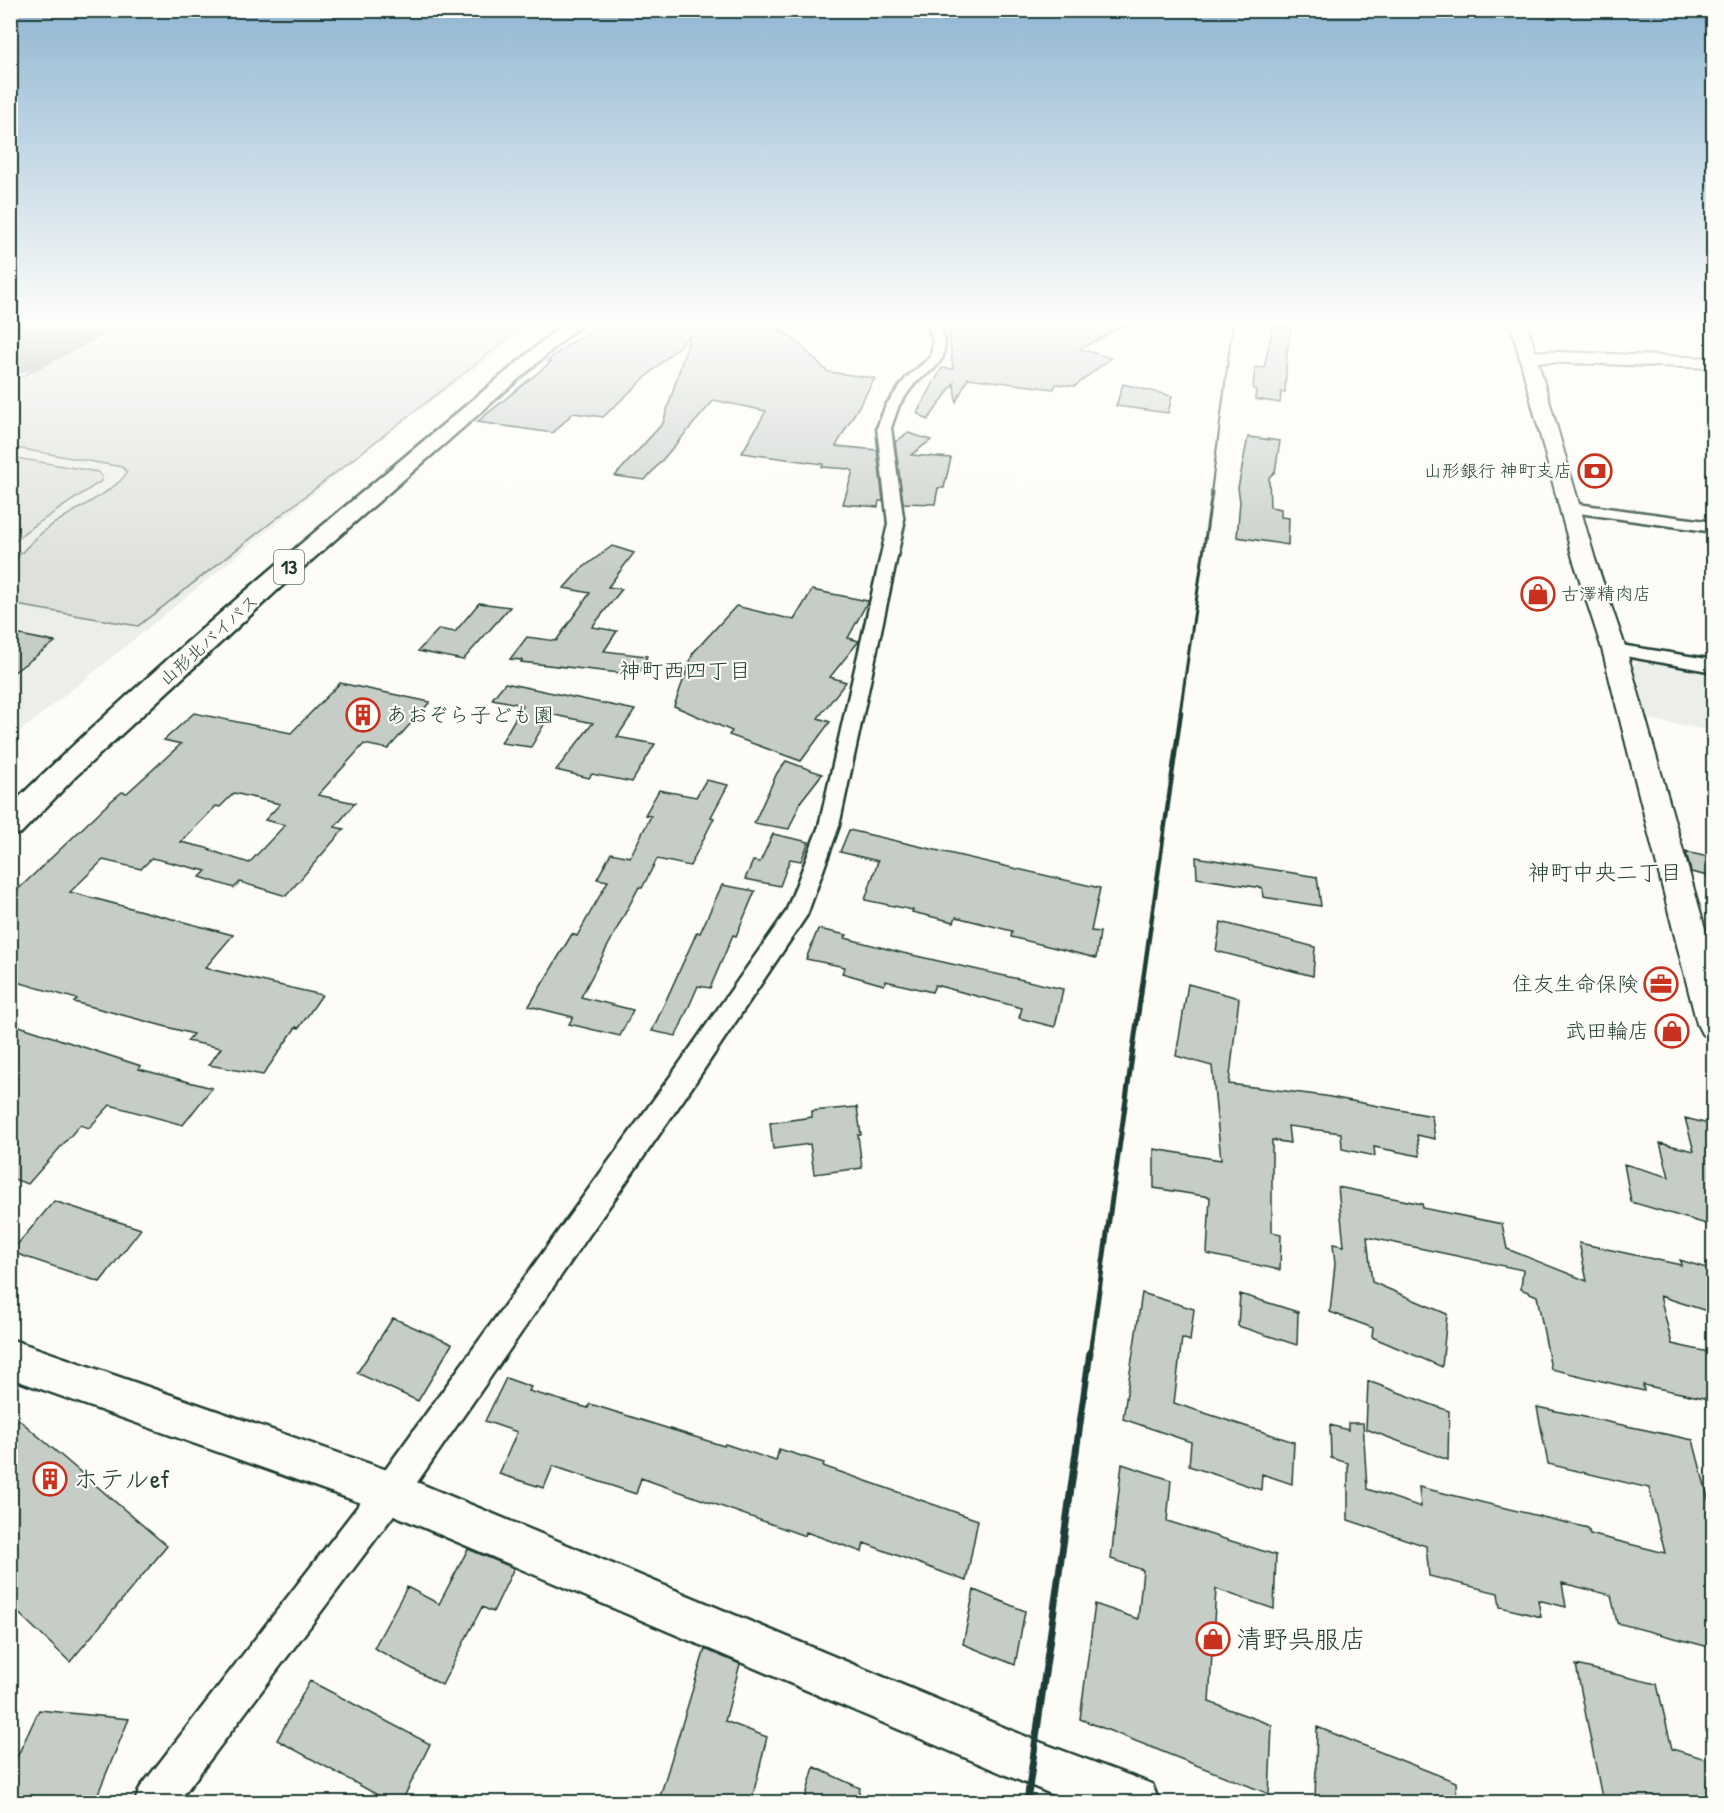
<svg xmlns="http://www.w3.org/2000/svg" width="1724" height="1813" viewBox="0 0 1724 1813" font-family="'Patrick Hand','Klee One',sans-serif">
<rect width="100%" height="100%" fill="#fdfcf7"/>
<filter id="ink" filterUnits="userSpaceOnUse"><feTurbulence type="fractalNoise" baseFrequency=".0167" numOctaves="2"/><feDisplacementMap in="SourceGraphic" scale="12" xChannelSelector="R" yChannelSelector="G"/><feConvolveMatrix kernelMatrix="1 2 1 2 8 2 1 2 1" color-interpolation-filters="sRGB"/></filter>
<g filter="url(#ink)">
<!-- built -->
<path fill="#eceee9" d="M11 321H541L396 427 11 739Z
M1641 660 1713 673V731L1648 719 1633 665Z"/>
<!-- green -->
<path fill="#dde0db" stroke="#7e8e88" stroke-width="1.5" d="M129 321H531L138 626 11 604V563C23 552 34 538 48 528 65 514 119 490 127 472L122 467 11 447V382Z
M11 457 98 472 102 476 101 481 25 532 11 545Z"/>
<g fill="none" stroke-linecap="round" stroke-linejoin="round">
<!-- runway -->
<path fill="#8e9c96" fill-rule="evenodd" d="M10 321H111L99 338 40 368 10 376Z"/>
</g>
<!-- building -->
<path fill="#c6cdc7" stroke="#1f3d34" stroke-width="1.5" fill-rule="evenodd" d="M600 321H762L764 331 777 328 794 339 828 372 875 378 836 446 877 450 883 501H879L878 507 843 504 853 471 849 469 822 467 823 464 742 453 766 411 714 400 645 480 615 476 663 423 690 336 603 417 573 413 553 433 477 422 551 362 547 361 579 337H583Z
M948 321H1133L1080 349 1111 358 1075 386 1056 384 1054 389 968 378 956 402 954 383 928 420 917 413 942 368 953 369Z
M1273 326 1291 328 1287 352 1285 393 1281 392 1280 403 1255 399 1256 390 1253 389 1255 367 1264 368Z
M1123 384 1172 396 1168 413 1116 406Z
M908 433 931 440 911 455 951 458 944 488H938L935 504 903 503 895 442Z
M1248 437 1280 441 1275 472 1269 477 1270 507 1281 509V517L1289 518 1288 545 1237 537 1240 501 1238 488Z
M612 546 634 553 608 587 622 589 592 627 617 631 604 651 647 656 638 675 521 662 522 660 510 659 527 637 556 641 590 593 564 588 580 570Z
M812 590 868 601 848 638 859 641 830 677 846 682 818 718 830 722 801 761 729 735 732 731 674 706 693 653 736 606 794 620Z
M479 603 510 607 463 660 418 651 439 629 455 632Z
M10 633 55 642 10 675Z
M340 683 430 702 388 749 364 744 318 795 355 803 335 827 344 829 286 896 240 882 234 888 200 877 206 871 152 858 141 869 103 860 70 892 233 935 205 968 322 995 299 1028 296 1027 263 1075 209 1065 221 1048 187 1041 193 1034 74 1002 77 999 10 980V897L111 801 122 792 127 793 181 744 164 740 194 713 291 733ZM234 793 280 804 265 820 285 825 249 863 209 850 211 849 181 842 216 806 220 807Z
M505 683 635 710 617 737 655 744 632 782 592 774 589 778 556 770 593 723 550 714 531 747 501 743 523 705 492 699Z
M786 761 822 774 801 801 789 829 754 823 777 773Z
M706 780 728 785 711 817 714 818 690 866 657 859 642 888 639 887 581 997 633 1010 620 1036 569 1024 573 1017 529 1006 572 934 577 936 608 881 597 879 611 853 630 857 651 816 645 815 659 790 696 797Z
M849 830 1100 888 1091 931 1100 932 1096 958 1011 937 1012 931 956 917 954 922 912 912 913 910 865 900 878 861 840 852Z
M773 834 809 842 801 861 790 859 780 886 745 879 753 861 760 862Z
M1686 852 1713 858V877L1691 872Z
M1196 857 1317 877 1321 906 1263 897 1262 888 1197 878Z
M722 885 755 891 736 936 733 935 710 988 698 986 676 1036 652 1031 697 932 700 933Z
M1221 922 1315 947 1313 976 1216 951Z
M818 929 847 935 845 938 903 953 1063 989 1055 1027 1019 1018 1022 1008 935 985 932 992 886 981 884 985 842 973 845 967 806 959Z
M1188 984 1239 998 1229 1084 1325 1096 1432 1116 1435 1139 1417 1135 1420 1156 1374 1147 1375 1156 1342 1149 1341 1133 1288 1126 1290 1143 1272 1140V1232L1281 1234 1280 1270 1207 1254 1210 1197 1154 1188V1149L1221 1160 1212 1066 1176 1056Z
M10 1023 141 1066 139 1069 212 1088 183 1125 110 1105 89 1128 80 1125 28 1184 10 1178Z
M857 1107 861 1135H858L862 1168 814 1174 810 1144 773 1149 770 1123 812 1117V1111Z
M1685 1118 1713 1125V1226L1631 1202 1624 1164 1669 1177 1660 1143 1694 1151Z
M1338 1187 1422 1204 1423 1208 1502 1224 1507 1249 1587 1281 1579 1243 1681 1265 1680 1260 1713 1270V1313L1660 1296 1672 1344 1713 1353V1400L1643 1385 1644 1391 1551 1369 1537 1296 1521 1289 1523 1270 1367 1237 1372 1282 1447 1314 1442 1367 1372 1337 1373 1328 1330 1312 1335 1264 1333 1244 1344 1246Z
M54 1201 141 1229 100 1282 11 1252Z
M1142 1293 1194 1309 1190 1341 1182 1338 1174 1403 1294 1442 1292 1484 1262 1474 1261 1490 1189 1466 1191 1442 1123 1419Z
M1240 1294 1298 1312 1297 1345 1238 1326Z
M393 1318 452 1344 418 1401 357 1373Z
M506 1378 531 1387 529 1391 588 1408 590 1404 724 1446 725 1444 776 1461 779 1449 824 1463 823 1466 978 1520 966 1581 864 1543 862 1552 806 1532 805 1536 641 1478 636 1494 553 1466 544 1488 499 1474 517 1432 485 1421Z
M1368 1381 1449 1411 1448 1460 1366 1429Z
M1537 1407 1693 1440 1713 1517V1648L1617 1623 1611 1595 1562 1583 1566 1607 1538 1600 1541 1617 1500 1607 1498 1593 1429 1576 1426 1546 1348 1520V1463L1331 1458 1330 1425 1348 1430V1423H1363L1367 1489 1421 1507 1419 1487 1588 1528 1590 1534 1665 1553 1649 1488 1548 1464Z
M10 1412 167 1546 70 1662 10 1605Z
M1122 1464 1171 1480 1167 1521 1276 1555 1274 1609 1216 1589 1209 1702 1272 1725 1269 1794 1080 1719 1095 1604 1138 1619 1143 1570 1111 1559Z
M468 1549 514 1568 493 1612 482 1607 442 1685 374 1648 407 1587 439 1604Z
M974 1590 1025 1611 1015 1665 963 1644Z
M705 1649 740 1664 725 1721 767 1737 751 1803H658Z
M1576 1665 1657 1684 1672 1749 1713 1761V1803H1603Z
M310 1681 430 1744 401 1803H392L277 1740Z
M39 1710 129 1719 94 1803H64L10 1797V1772Z
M1317 1727 1456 1782 1457 1803H1315Z
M814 1767 860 1788 857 1803H804Z"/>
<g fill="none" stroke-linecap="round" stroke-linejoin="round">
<!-- minor casing -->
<g stroke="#1f3d34" stroke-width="5">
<path id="minor" d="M927 321H939L945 341 943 357 935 368 915 383 899 405 891 428 904 524 839 826 807 915 688 1093 402 1504 178 1802H135L140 1788 378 1480 670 1077 786 912 819 826 888 524 877 428 886 405 907 377 931 357 933 341Z
M1569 503 1714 522V532L1564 511 1561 508Z
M1614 644 1714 660V672L1608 653 1605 649 1608 645Z"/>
</g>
<!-- tertiary casing -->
<g stroke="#1f3d34" stroke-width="5">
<path id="tertiary" d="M10 1339 390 1471 1034 1740 1152 1784 1159 1802H1070L387 1512 10 1378Z"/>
</g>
<!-- secondary casing -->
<g stroke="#1f3d34" stroke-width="4">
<path id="secondary" d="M1510 321H1526L1535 351 1714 358V368L1538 362 1595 559 1626 649 1714 960V1039L1702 1034 1697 1024 1602 649 1573 559Z"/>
</g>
<!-- trunk casing -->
<g stroke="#1f3d34" stroke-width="5">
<path id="trunk" d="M567 321H585L282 586 75 777 21 833 10 836V806C186 634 379 479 567 321Z"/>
</g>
<!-- minor -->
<use href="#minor" fill="#fdfcf7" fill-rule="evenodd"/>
<!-- tertiary -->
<use href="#tertiary" fill="#fdfcf7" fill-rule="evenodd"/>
<!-- secondary -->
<use href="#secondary" fill="#fdfcf7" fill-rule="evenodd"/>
<!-- trunk -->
<use href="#trunk" fill="#fdfcf7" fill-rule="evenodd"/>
<!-- rail-far4 -->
<path stroke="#1f3d34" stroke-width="2" d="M1211 493 1233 321"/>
<!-- rail-far3 -->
<path stroke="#1f3d34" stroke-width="3" d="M1180 713 1212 492"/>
<!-- rail-far2 -->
<path stroke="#1f3d34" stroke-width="4.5" d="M1141 994 1181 712"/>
<!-- rail-far1 -->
<path stroke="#1f3d34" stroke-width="5" d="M1090 1354 1141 993"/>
<!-- rail -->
<path stroke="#1f3d34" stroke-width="7" d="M1027 1802 1090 1352"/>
</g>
</g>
<!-- sky -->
<linearGradient id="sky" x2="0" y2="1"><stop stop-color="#91b6d2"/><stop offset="0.56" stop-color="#fefefb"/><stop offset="1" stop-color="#fefefb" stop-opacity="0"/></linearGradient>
<rect width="1724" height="575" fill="url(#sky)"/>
<!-- icons -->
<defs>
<g id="bank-ring" transform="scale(1.725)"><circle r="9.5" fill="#fdfcf7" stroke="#c8321e" stroke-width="1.5"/><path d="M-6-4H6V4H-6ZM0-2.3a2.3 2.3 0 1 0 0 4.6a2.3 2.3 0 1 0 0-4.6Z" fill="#c8321e"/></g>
<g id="shop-ring" transform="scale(1.725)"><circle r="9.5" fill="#fdfcf7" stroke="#c8321e" stroke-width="1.5"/><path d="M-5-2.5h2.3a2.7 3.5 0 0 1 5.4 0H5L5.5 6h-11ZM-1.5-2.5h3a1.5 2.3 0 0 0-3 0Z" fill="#c8321e"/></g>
<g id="building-ring" transform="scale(1.725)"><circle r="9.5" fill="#fdfcf7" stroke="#c8321e" stroke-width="1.5"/><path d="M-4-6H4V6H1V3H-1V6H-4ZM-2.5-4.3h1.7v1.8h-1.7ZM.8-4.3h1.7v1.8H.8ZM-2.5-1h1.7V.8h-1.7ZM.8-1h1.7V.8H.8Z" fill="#c8321e"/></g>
<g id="office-ring" transform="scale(1.725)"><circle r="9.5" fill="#fdfcf7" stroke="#c8321e" stroke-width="1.5"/><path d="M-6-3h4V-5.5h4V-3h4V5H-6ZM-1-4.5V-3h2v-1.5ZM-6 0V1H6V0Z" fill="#c8321e"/></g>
</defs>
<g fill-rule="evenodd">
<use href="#bank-ring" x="1595" y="471"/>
<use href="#shop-ring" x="1538" y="594"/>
<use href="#building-ring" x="363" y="715"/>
<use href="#office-ring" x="1661" y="984"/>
<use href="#shop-ring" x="1672" y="1031"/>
<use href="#building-ring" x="50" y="1479"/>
<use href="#shop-ring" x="1213" y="1639"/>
</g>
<g text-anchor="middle" stroke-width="4.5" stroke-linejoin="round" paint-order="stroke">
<!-- far-poi labels -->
<g font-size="18" fill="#1f3d34" stroke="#fdfcf7" text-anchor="end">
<text x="1572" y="477">山形銀行 神町支店</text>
<text x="1561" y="600" text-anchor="start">古澤精肉店</text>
</g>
<!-- far-street labels -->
<g font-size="18" fill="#1f3d34" stroke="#fdfcf7">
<text transform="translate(209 640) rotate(-42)" y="6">山形北バイパス</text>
</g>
<!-- shield labels -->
<rect fill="#fdfcf7" stroke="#62766e" stroke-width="1.5" x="274" y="550" width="30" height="34" rx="4.5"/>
<g font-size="20" font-weight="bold" fill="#1f3d34">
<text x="289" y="574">13</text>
</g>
<!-- poi labels -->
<g font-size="21" fill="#1f3d34" stroke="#fdfcf7" text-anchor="end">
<text x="386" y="722" text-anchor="start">あおぞら子ども園</text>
<text x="1638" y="991">住友生命保険</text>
<text x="1649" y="1038">武田輪店</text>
</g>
<!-- neighbourhood labels -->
<g font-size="22" fill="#1f3d34" stroke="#fdfcf7">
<text x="685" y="678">神町西四丁目</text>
<text x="1605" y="880">神町中央二丁目</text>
</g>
<!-- near-poi labels -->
<g font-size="26" fill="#1f3d34" stroke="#fdfcf7" text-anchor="start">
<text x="73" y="1488">ホテルef</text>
<text x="1236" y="1648">清野呉服店</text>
</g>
</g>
<!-- margin -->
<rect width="1724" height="1813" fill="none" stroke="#fdfcf7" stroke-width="36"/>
<rect x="18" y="18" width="1688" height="1777" fill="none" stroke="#1f3d34" stroke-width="2" filter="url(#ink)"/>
</svg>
